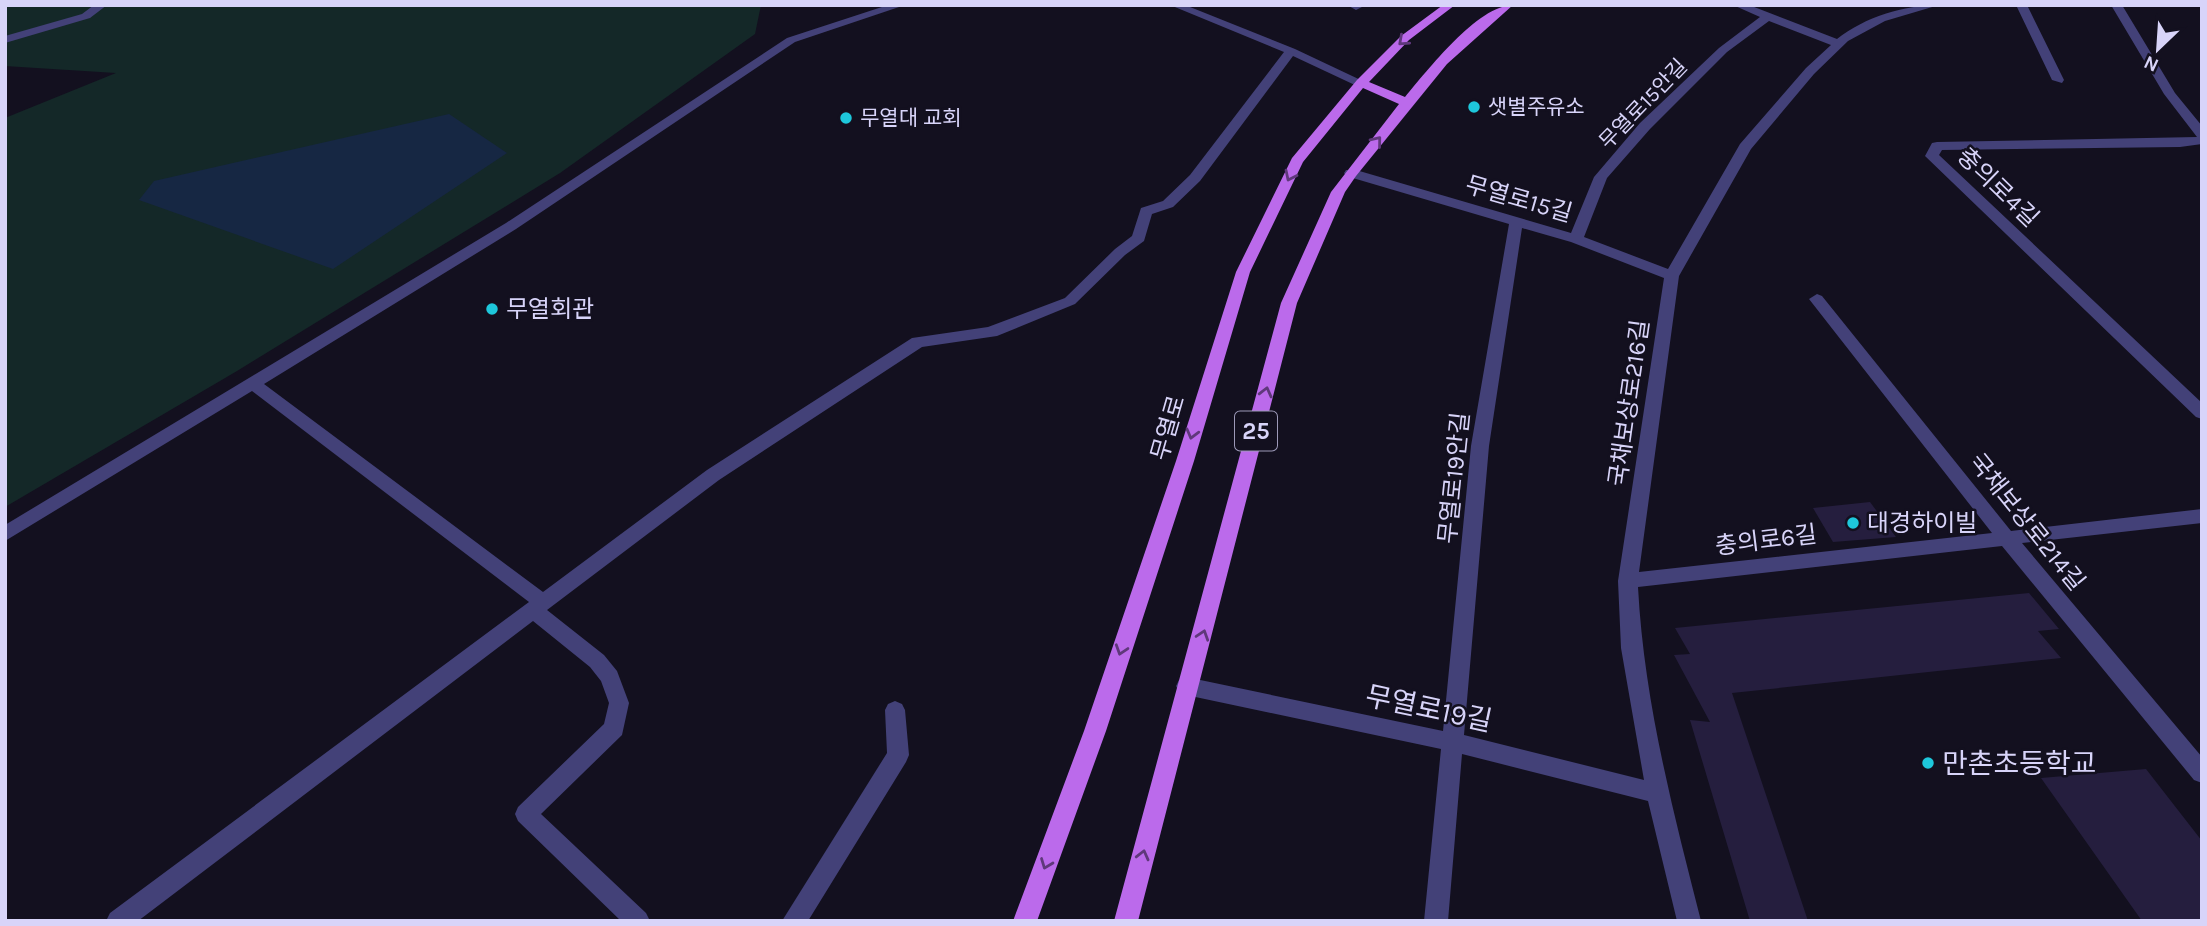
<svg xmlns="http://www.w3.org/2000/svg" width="2207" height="926" viewBox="0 0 2207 926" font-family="Karla,'Noto Sans KR',sans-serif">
<rect width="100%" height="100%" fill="#13101f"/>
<!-- green -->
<path fill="#142828" d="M5 5H761L755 34 560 173 237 371 5 507V118L116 73 5 66Z"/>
<!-- water -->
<path fill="#162743" d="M449 114 507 153 333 269 139 200 154 181Z"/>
<!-- building -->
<path fill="#251e3e" d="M1870 502 1896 537 1833 542 1813 508Z
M2029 593 2059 629 2038 631 2061 658 1732 693 1808 921H1750L1690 720 1710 722 1674 655 1690 654 1675 628Z
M2146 769 2202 841V921H2142L2041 778Z"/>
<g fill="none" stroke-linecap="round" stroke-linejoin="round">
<!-- minor -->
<path fill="#434178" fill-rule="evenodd" d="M94 5H107L90 18 5 43V36L82 14Z
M888 5H905L795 42 516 229 264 384 543 592 707 470 912 338 988 327 1065 298 1115 249 1132 236 1141 208 1163 201 1190 175 1284 52 1170 5H1185L1295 49 1367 83 1357 86 1293 56 1200 181 1173 207 1152 214 1144 241 1125 255 1075 304 997 336 922 347 719 480 547 610 604 655 617 671 629 703 622 735 541 814 646 913 650 921H621L518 821 515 814 518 807 604 724 609 703 601 681 590 667 533 621 138 921H106L110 913 529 602 252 391 5 541V525L506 223 787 38Z
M1347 5H1360L1362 7 1356 10Z
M1733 5H1749L1837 39C1865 17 1904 5 1939 5L1885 21 1848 41 1814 74 1751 149 1679 276 1639 572 1992 533 1809 299 1817 294 1822 296 2011 531 2202 509V523L2022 543 2202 757V783L2194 780 2002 546 1638 587C1644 701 1673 811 1701 921H1677L1648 801 1462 754 1448 921H1424L1441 749 1186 695 1179 692 1176 686 1179 680 1186 677 1443 731 1471 446 1509 224 1346 176 1344 173 1346 170H1356L1571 233 1594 177 1640 123 1719 48 1760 17ZM1769 21 1831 45 1806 68 1740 144 1668 269 1584 237 1607 178 1650 129 1727 52ZM1522 228 1571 242 1664 278 1618 581 1621 648 1644 780 1464 735 1489 446Z
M2016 5H2027L2064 80 2062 83 2052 80Z
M2111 5H2122L2175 93 2202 126V144L2180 147 1942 150 1939 155 2202 403V419L2196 417 1925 156 1932 143 1937 142 2197 137 2164 94Z
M895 701 902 704 905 710 909 755 906 762 808 921H782L887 753 885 710 888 704Z"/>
<!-- major -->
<path fill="#bb6aeb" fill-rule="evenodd" d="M1443 5H1455L1409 40 1369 82 1405 97C1427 71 1478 5 1513 5L1447 64 1356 176 1345 192 1297 303 1138 921H1114L1281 303 1331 192 1399 104 1363 88 1303 162 1250 272 1194 461 1106 731 1037 921H1013L1084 731 1176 461 1236 272 1292 158 1357 80 1401 36Z"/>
</g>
<!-- one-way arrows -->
<defs><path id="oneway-chevron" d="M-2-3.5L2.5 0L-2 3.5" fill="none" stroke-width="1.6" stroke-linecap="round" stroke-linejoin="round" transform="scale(1.75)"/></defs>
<g stroke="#5f387b">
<use href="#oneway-chevron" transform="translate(1403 41) rotate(138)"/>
<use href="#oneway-chevron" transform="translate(1377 141) rotate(-51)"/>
<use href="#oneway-chevron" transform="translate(1290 176) rotate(116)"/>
<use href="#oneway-chevron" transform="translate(1266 392) rotate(-76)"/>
<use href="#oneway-chevron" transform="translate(1192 434) rotate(105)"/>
<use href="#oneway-chevron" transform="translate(1203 635) rotate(-72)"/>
<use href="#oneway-chevron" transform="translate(1121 650) rotate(108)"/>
<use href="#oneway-chevron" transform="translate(1143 855) rotate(-76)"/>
<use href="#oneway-chevron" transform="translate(1046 864) rotate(111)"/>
</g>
<!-- markers -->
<g fill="#1ec7db" stroke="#13101f" stroke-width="2.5">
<circle cx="1474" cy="107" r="7"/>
<circle cx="846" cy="118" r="7"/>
<circle cx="492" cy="309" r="7"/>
<circle cx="1853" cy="523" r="7"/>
<circle cx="1928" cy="763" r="7"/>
</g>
<g text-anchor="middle" stroke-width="5" stroke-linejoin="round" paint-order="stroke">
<!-- far-street labels -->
<g font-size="21" fill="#d8d4f9" stroke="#13101f">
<text transform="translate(1643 104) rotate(-46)" y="7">무열로15안길</text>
</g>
<!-- far-poi labels -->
<g font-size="21" fill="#d8d4f9" stroke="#13101f" text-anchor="start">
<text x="1488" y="114">샛별주유소</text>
<text x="860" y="125">무열대 교회</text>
</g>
<!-- shield labels -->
<rect fill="#13101f" stroke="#9d99b8" stroke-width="2" x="1235" y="411.5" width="42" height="39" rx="5"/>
<g font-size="23" font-weight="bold" fill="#d8d4f9">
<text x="1256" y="439">25</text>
</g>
<!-- street labels -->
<g font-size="24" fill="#d8d4f9" stroke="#13101f">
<text transform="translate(1998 187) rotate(44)" y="8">충의로4길</text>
<text transform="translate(1519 199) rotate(16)" y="8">무열로15길</text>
<text transform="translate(1629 403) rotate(-82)" y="8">국채보상로216길</text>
<text transform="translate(1168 428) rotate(-74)" y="8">무열로</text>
<text transform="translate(1454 478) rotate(-84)" y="8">무열로19안길</text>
<text transform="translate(2027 522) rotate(51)" y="8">국채보상로214길</text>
<text transform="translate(1766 540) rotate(-7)" y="8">충의로6길</text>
</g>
<!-- poi labels -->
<g font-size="24" fill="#d8d4f9" stroke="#13101f" text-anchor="start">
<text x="506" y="317">무열회관</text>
<text x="1867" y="531">대경하이빌</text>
</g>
<!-- near-street labels -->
<g font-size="28" fill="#d8d4f9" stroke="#13101f">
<text transform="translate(1429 708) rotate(12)" y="10">무열로19길</text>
</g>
<!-- near-poi labels -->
<g font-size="28" fill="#d8d4f9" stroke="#13101f" text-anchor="start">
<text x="1942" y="773">만촌초등학교</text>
</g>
</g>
<!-- border -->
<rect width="2207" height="926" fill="none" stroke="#d8d4f9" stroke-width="14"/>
<!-- north arrow -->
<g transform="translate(2158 49) rotate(205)" stroke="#13101f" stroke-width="5" paint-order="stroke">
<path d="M0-5L12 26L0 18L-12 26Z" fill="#d8d4f9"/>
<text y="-10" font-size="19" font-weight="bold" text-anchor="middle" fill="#d8d4f9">N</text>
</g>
</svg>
